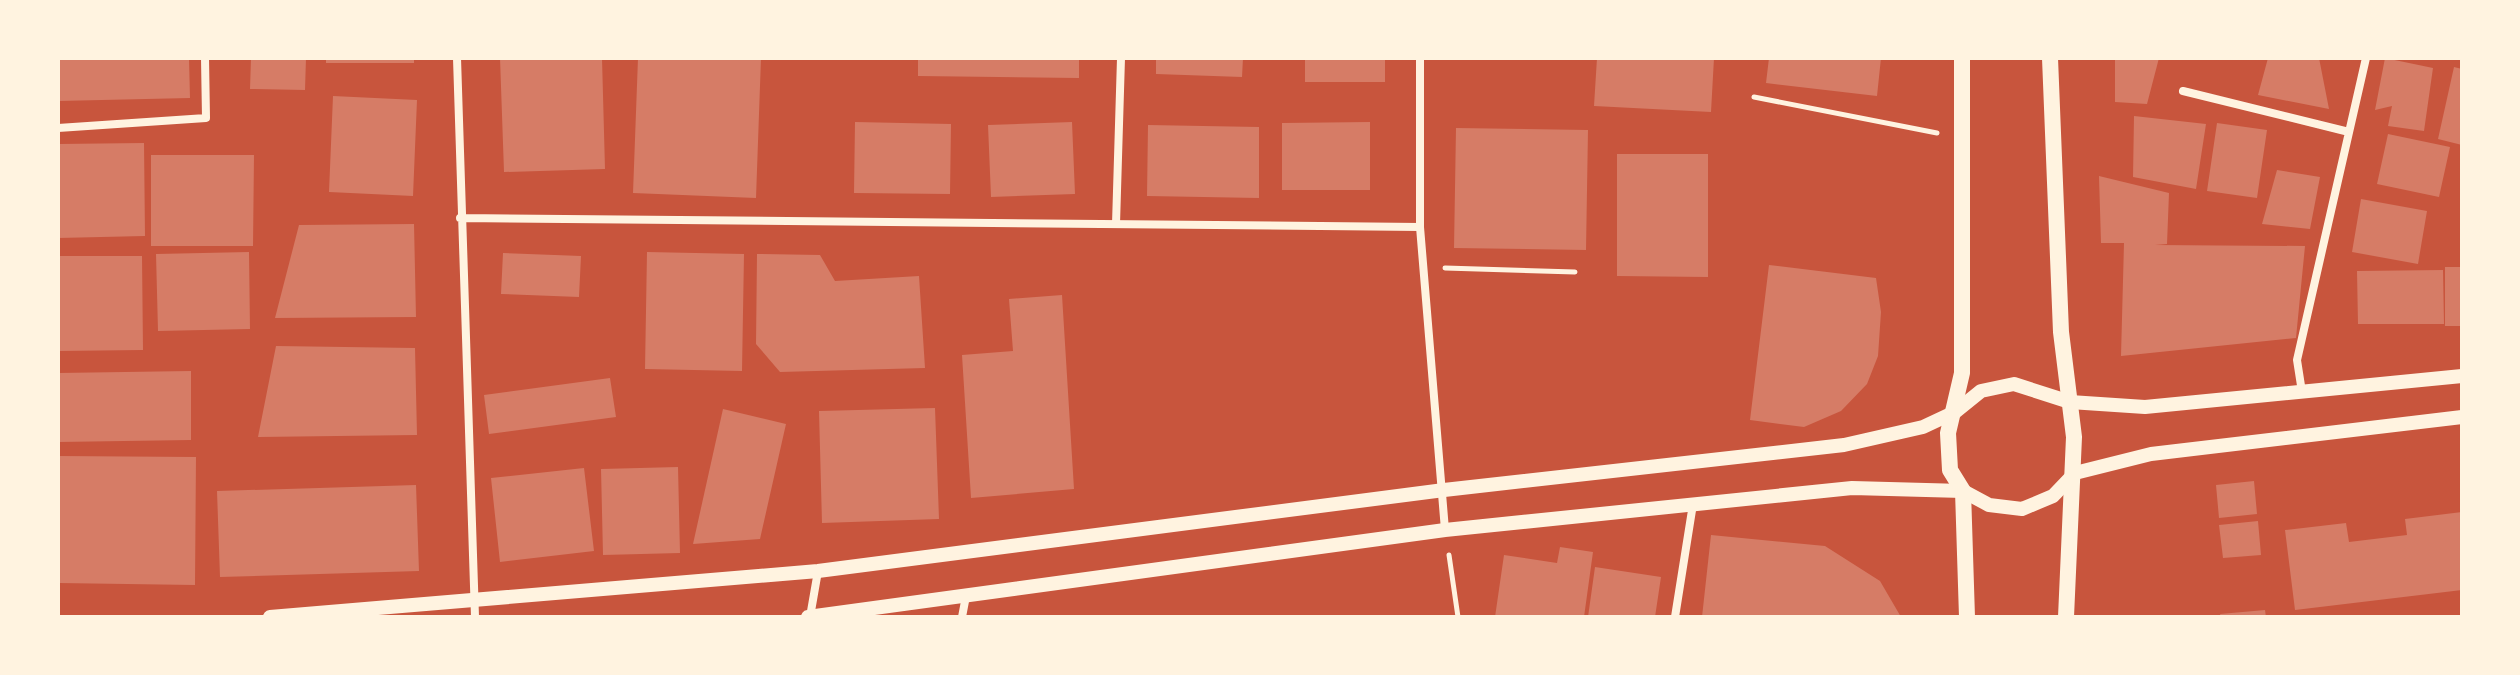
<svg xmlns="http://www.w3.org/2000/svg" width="2520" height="675" viewBox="0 0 2520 675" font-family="Overpass,sans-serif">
<rect width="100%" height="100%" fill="#c8553d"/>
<!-- building -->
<path fill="#d67c66" d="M58 58H189L190 98 58 101Z
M251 58H306L305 90 250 89Z
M326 58H414V63H326Z
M500 58H602L605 169 504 172Z
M638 58H761L756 198 633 193Z
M918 58H1079V78L918 76Z
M1156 58H1243L1242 77 1156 74Z
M1305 58H1385V82H1305Z
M1597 58H1714L1711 112 1594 106Z
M1769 58H1881L1877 96 1766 83Z
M2115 58H2159L2147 104 2115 102Z
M2268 58H2319L2329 109 2258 95Z
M2385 58 2433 68 2424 131 2388 126 2392 106 2375 110Z
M2454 67 2462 69V145L2438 139Z
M333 96 417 100 413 196 329 192Z
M2134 116 2206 124 2196 189 2133 177Z
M855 122 951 124 950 194 854 193Z
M1072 122 1075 194 991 197 988 125Z
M1370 122V190H1282V123Z
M2217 123 2267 130 2257 198 2207 191Z
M1148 125 1259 127V198L1147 196Z
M1456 128 1588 130 1586 250 1454 248Z
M2388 134 2450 147 2439 197 2377 184Z
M144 143 145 236 58 238V144Z
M1617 154H1708V277L1617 276Z
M151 155H254L253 246H151Z
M2277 170 2320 177 2310 229 2262 224Z
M2099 176 2169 193 2167 244 2155 245 2305 246 2296 338 2121 356 2124 243H2101Z
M2361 199 2427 211 2418 264 2352 252Z
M414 224 416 317 275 318 299 225Z
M249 252 250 329 158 331 156 254Z
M647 252 744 254 742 371 645 369Z
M503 253 581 256 579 297 501 294Z
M757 254 820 255 835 281 919 276 925 368 780 372 756 344Z
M58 256H142L143 350 58 351Z
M1769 265 1876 278 1881 312 1878 356 1867 384 1841 411 1804 427 1750 420Z
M2445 267H2462V326H2445Z
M2443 270 2444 324H2358L2357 271Z
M1062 295 1074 489 971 498 962 355 1013 351 1009 299Z
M276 346 415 348 417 435 258 437Z
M191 371V440L58 442V373Z
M610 378 616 417 489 434 484 395Z
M935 408 939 519 822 523 819 411Z
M723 409 786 424 760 539 693 544Z
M58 456 196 457 195 585 58 583Z
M678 467 680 553 603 555 601 469Z
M584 468 594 551 500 562 491 478Z
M2254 481 2257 514 2219 518 2216 485Z
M416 485 419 571 220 577 217 491Z
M2462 512V590L2295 610 2285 530 2346 523 2349 542 2407 535 2405 519Z
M2258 521 2261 555 2223 558 2219 525Z
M1711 535 1825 546 1880 581 1901 617H1702Z
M1560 547 1593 552 1584 617H1495L1504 555 1557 563Z
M1595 567 1661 577 1655 617H1588Z
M2265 610 2266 617H2221L2220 614Z"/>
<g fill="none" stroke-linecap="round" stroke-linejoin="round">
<!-- path -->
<path stroke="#fff3e0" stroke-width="5" d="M1754 97 1937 133
M1445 268 1575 272
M1449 555 1458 617"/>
<!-- minor -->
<path stroke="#fff3e0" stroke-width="8" d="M457 58 475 617
M1420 58V227L1445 530
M2183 91 2349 132
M58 128 206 118 205 58
M460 218 1420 227
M1116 224 1121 58
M2302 392 2297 360 2366 58
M810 617 818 571
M962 617 966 596
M1675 617 1693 504"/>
<!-- tertiary -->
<path stroke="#fff3e0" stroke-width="14" d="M270 617 818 571 1444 490 1844 445 1923 427 1955 412 1981 391 2014 384 2070 402 2145 407 2462 376
M808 617 1445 530 1852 488 1963 491 1989 505 2022 509 2053 496 2075 473 2151 454 2462 417"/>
<!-- secondary -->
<path stroke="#fff3e0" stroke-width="16" d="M1962 58V373L1948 433 1950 470 1963 491 1967 617
M2050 58 2061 332 2074 437 2066 617"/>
</g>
<!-- border -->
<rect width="2520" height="675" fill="none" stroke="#fff3e0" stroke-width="120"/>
</svg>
